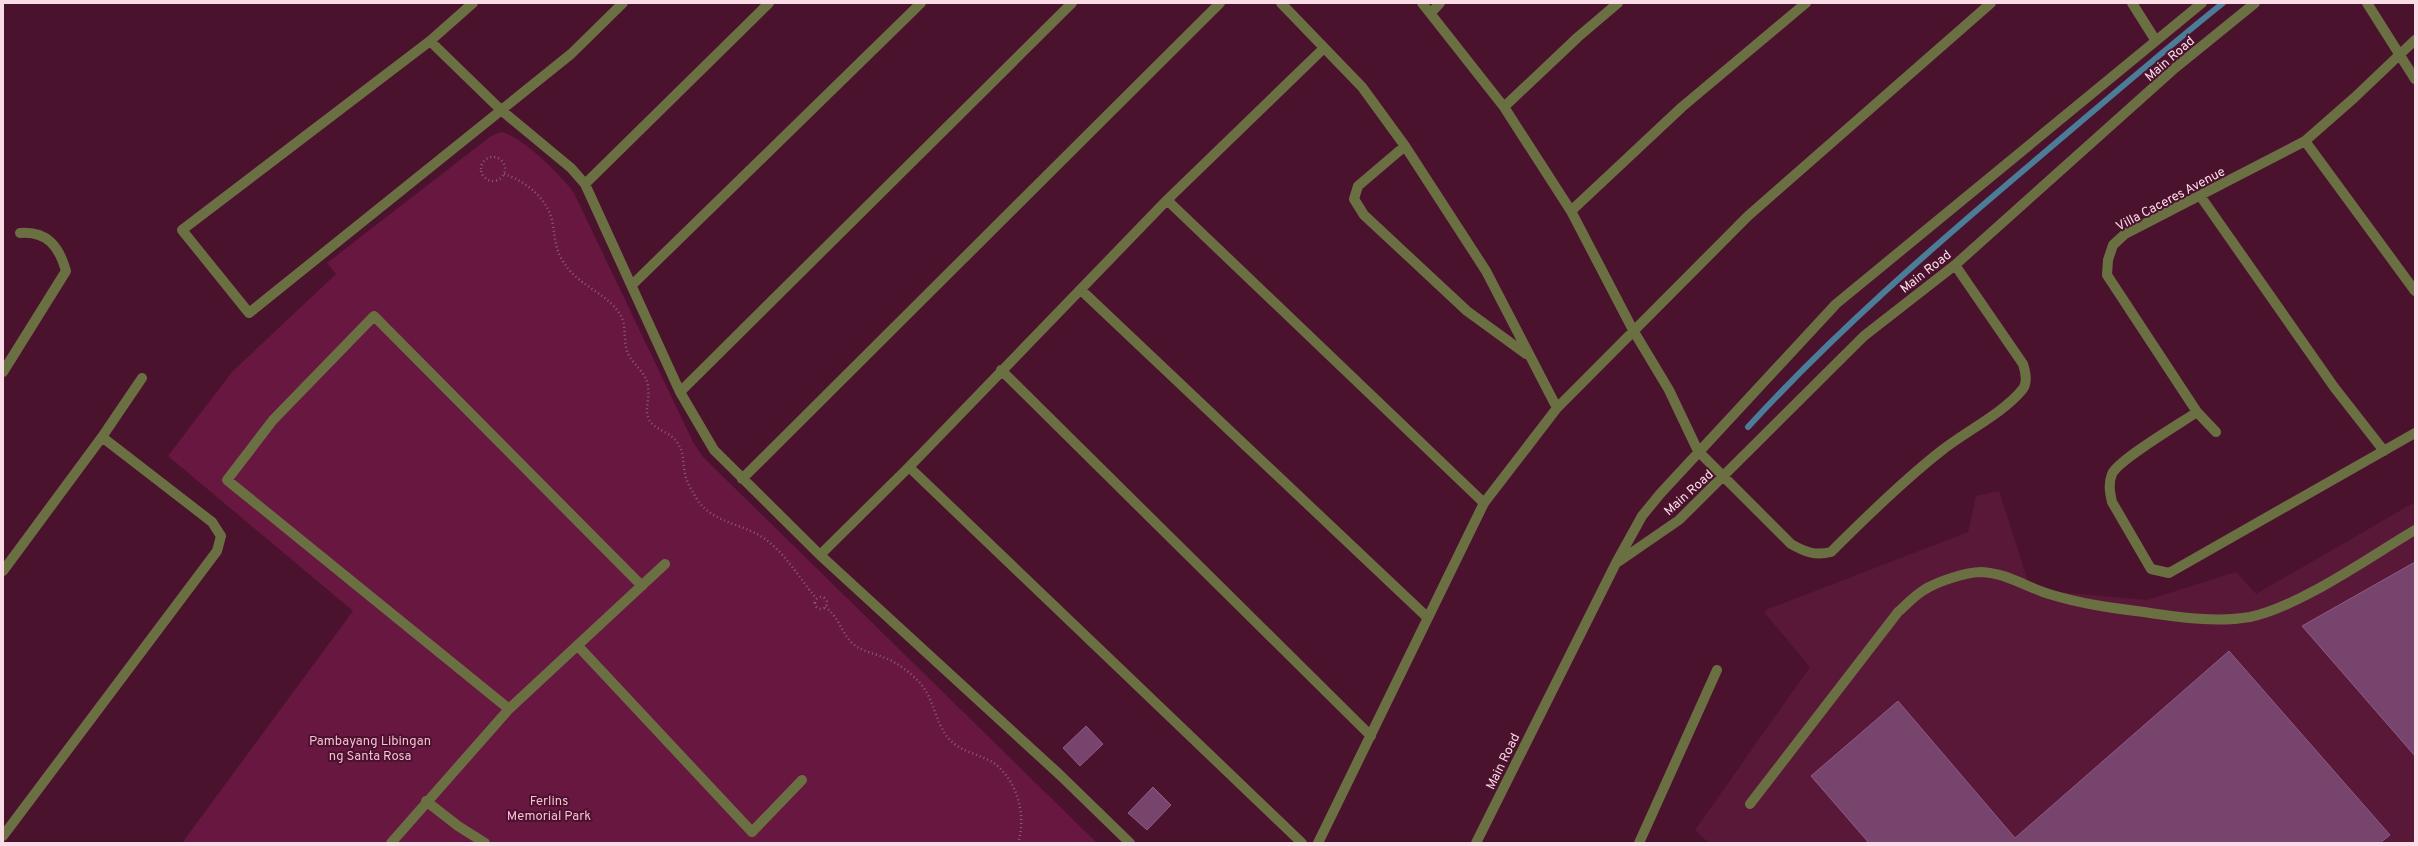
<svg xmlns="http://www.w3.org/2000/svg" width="2418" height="846" viewBox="0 0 2418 846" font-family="Overpass,sans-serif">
<rect width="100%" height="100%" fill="#4b122e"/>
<!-- built -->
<path fill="#591838" d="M1999 491 2028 581 2046 591 2147 600 2236 572 2256 594 2415 502V843H1709L1695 830 1810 667 1764 612 1768 609 1968 532 1976 496Z"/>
<!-- green -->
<path fill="#671740" d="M501 132C521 135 562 176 574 193L693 442 703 457 1097 843H182L353 611 168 456 232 372 336 274 327 263 491 136Z"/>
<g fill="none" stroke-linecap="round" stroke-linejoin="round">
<!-- stream -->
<path stroke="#4b7d98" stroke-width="6" d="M1748 427C1835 332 1933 247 2031 164 2095 110 2158 55 2223 3"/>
</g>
<!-- building -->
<path fill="#77446e" stroke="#8f5a85" d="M2415 562V756L2302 626Z
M2229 651 2390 835 2380 843H1869L1811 776 1898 701 2015 838Z
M1086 726 1103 744 1080 766 1063 748Z
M1153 787 1171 805 1147 830 1128 813Z"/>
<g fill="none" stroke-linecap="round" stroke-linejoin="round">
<!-- path -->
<path stroke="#8c5d73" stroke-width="2.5" stroke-dasharray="1 3" stroke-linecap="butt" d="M481 169a12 12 0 1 1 24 0a12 12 0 1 1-24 0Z
M504 174C525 181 546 197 552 220 555 233 554 245 561 258 576 286 605 291 620 314 627 326 623 339 627 351 632 365 647 372 648 387 650 398 645 407 648 417 652 430 670 431 677 442 684 452 683 463 685 474 687 484 693 492 698 501 714 523 744 524 765 539 787 555 799 578 816 598
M815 603a6 6 0 1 1 12 0a6 6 0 1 1-12 0Z
M825 607C839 617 841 632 852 643 862 652 874 653 885 658 898 663 911 673 920 683 935 700 935 725 951 741 962 752 979 754 992 762 1017 778 1027 816 1018 843"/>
<!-- minor -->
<path stroke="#6b7042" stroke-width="10" d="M473 3 430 41 182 230 249 313 571 54 623 3
M1281 3 1362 87 1405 146 1486 271 1557 408
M1422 3 1504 107 1571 211 1633 330 1669 390 1698 451 1791 544C1805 552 1815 556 1831 552 1865 518 1904 480 1941 451 1966 431 2002 414 2022 390 2028 383 2026 373 2023 364L1955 265
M2132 3 2156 41
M2367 3 2415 79
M1431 13 1440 3
M430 41 501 110 571 168 585 184 680 392 714 450 820 555 1060 775 1130 843
M1504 107 1578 37 1618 3
M2305 141 2415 291
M1405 146 1358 186 1354 199 1364 215 1467 311 1526 354
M585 184 769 3
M2201 197 2334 387 2384 451
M1167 200 1484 503
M1571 211 1682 107 1806 3
M632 285 921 3
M1081 290 1428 618
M1001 370 1371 736
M3 372 66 271C59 246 47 231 20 233
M680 392 1072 3
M2197 412C2181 423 2118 460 2112 474 2108 484 2110 493 2112 502L2151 569 2169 573 2415 433
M2216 432 2197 412 2107 275 2108 260 2113 245 2125 234 2305 141 2354 98 2415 40
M909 467 1302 843
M742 479 1220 3
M820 555 909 467 1167 200 1324 48
M1618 562 1679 520 1864 336 1955 265 2175 68 2255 3
M3 571 102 437 142 378
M578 646 752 832 802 780
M509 709 227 480 273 420 374 316 642 586
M426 801 458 826 485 843
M1750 804 1898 612C1906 605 1914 596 1924 590 1936 582 1966 572 1981 572 2007 573 2026 587 2049 594 2081 604 2112 608 2144 612 2178 617 2215 623 2250 617 2299 607 2371 556 2415 530
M3 836 217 551 221 536 212 522 102 437
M391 843 509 709 665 564
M1318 843 1484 503 1557 408 1748 216 1991 3
M1476 843 1616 563 1642 516 1660 494 1836 304 2202 3
M1639 843 1717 670"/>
</g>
<g text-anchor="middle" stroke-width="4" stroke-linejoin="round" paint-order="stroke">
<!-- street labels -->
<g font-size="13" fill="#fadce7" stroke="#4b122e">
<text transform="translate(2169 58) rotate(-41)" y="5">Main Road</text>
<text transform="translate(2170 198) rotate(-28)" y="5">Villa Caceres Avenue</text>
<text transform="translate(1925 271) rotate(-38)" y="5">Main Road</text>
<text transform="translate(1688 492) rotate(-42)" y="5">Main Road</text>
<text transform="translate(1502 761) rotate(-64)" y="5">Main Road</text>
</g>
<!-- park labels -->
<g font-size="13" fill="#f9bfd5" stroke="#4b122e">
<text x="370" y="745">Pambayang Libingan<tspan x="370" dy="15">ng Santa Rosa</tspan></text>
<text x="549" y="805">Ferlins<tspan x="549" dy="15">Memorial Park</tspan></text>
</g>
</g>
<!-- border -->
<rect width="2418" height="846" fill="none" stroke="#fadce7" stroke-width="8"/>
</svg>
